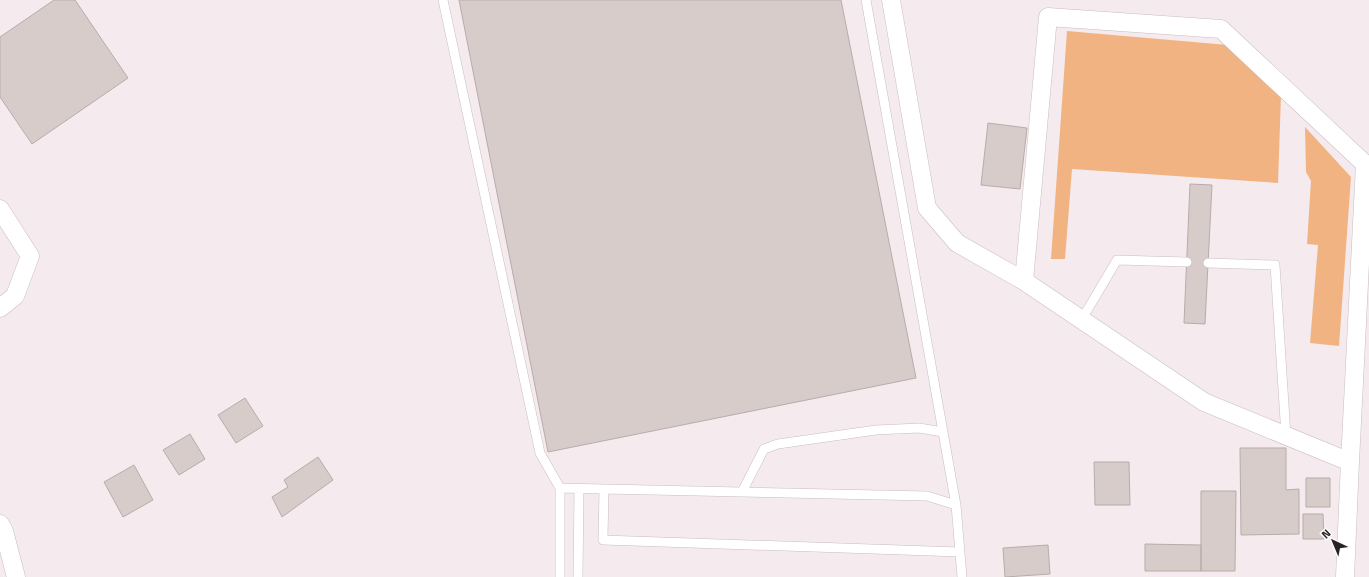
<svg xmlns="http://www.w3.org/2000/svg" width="1369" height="577" viewBox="0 0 1369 577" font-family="'Titillium Web',sans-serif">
<rect width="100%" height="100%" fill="#f5eaed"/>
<!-- green -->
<path fill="#f2b382" d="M1067 31 1228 45 1281 95 1278 183 1072 169 1065 259H1051Z
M1305 127 1351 177 1339 346 1310 343 1318 245 1307 244 1311 181 1306 172Z"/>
<!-- building -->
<path fill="#d7ccca" stroke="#b7acaa" d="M54 0H75L128 78 32 144 0 97V37Z
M459 0H841L916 378 548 452Z
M988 123 1027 128 1020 189 981 185Z
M1190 184 1212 185 1205 324 1184 323Z
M245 398 263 426 236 443 218 415Z
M190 434 205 459 179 475 163 450Z
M1240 448H1286V490L1299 489V534L1241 535Z
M318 457 333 480 282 517 272 497 288 487 284 480Z
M1094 462H1129L1130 505H1095Z
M134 465 153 500 123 517 104 482Z
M1306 478H1330V507H1306Z
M1201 491H1236L1235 571H1201Z
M1303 514H1323L1324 539H1303Z
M1145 544 1201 545V571H1145Z
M1048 545 1050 574 1005 577 1003 548Z"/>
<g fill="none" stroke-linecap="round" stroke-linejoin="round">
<!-- service casing -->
<g stroke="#c8bec0" stroke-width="10">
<path id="service" d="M443 0 540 453 560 488
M866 0 956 505 962 577
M1208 263 1275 265 1286 436
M1082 319 1117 260 1187 262
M604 489 603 540 960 552
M742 492 764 449 778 444 876 430 919 428 943 432
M560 577V488L927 496 956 505
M578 577 579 489"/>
</g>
<!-- minor casing -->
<g stroke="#c8bec0" stroke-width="19">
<path id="minor" d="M891 0 927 208 957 243 1024 281 1204 402 1350 462 1345 577
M0 209 30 256 15 296 0 308
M1024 281 1048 17 1221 29 1365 164 1350 462
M0 524 4 531 16 577"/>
</g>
<!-- service -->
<use href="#service" stroke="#fff" stroke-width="9"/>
<!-- minor -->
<use href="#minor" stroke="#fff" stroke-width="18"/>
</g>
<!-- north arrow -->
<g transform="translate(1333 541) rotate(316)" stroke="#fefafb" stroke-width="3" paint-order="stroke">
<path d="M0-3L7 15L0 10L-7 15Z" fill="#272324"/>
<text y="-6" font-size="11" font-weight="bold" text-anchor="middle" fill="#272324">N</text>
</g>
</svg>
